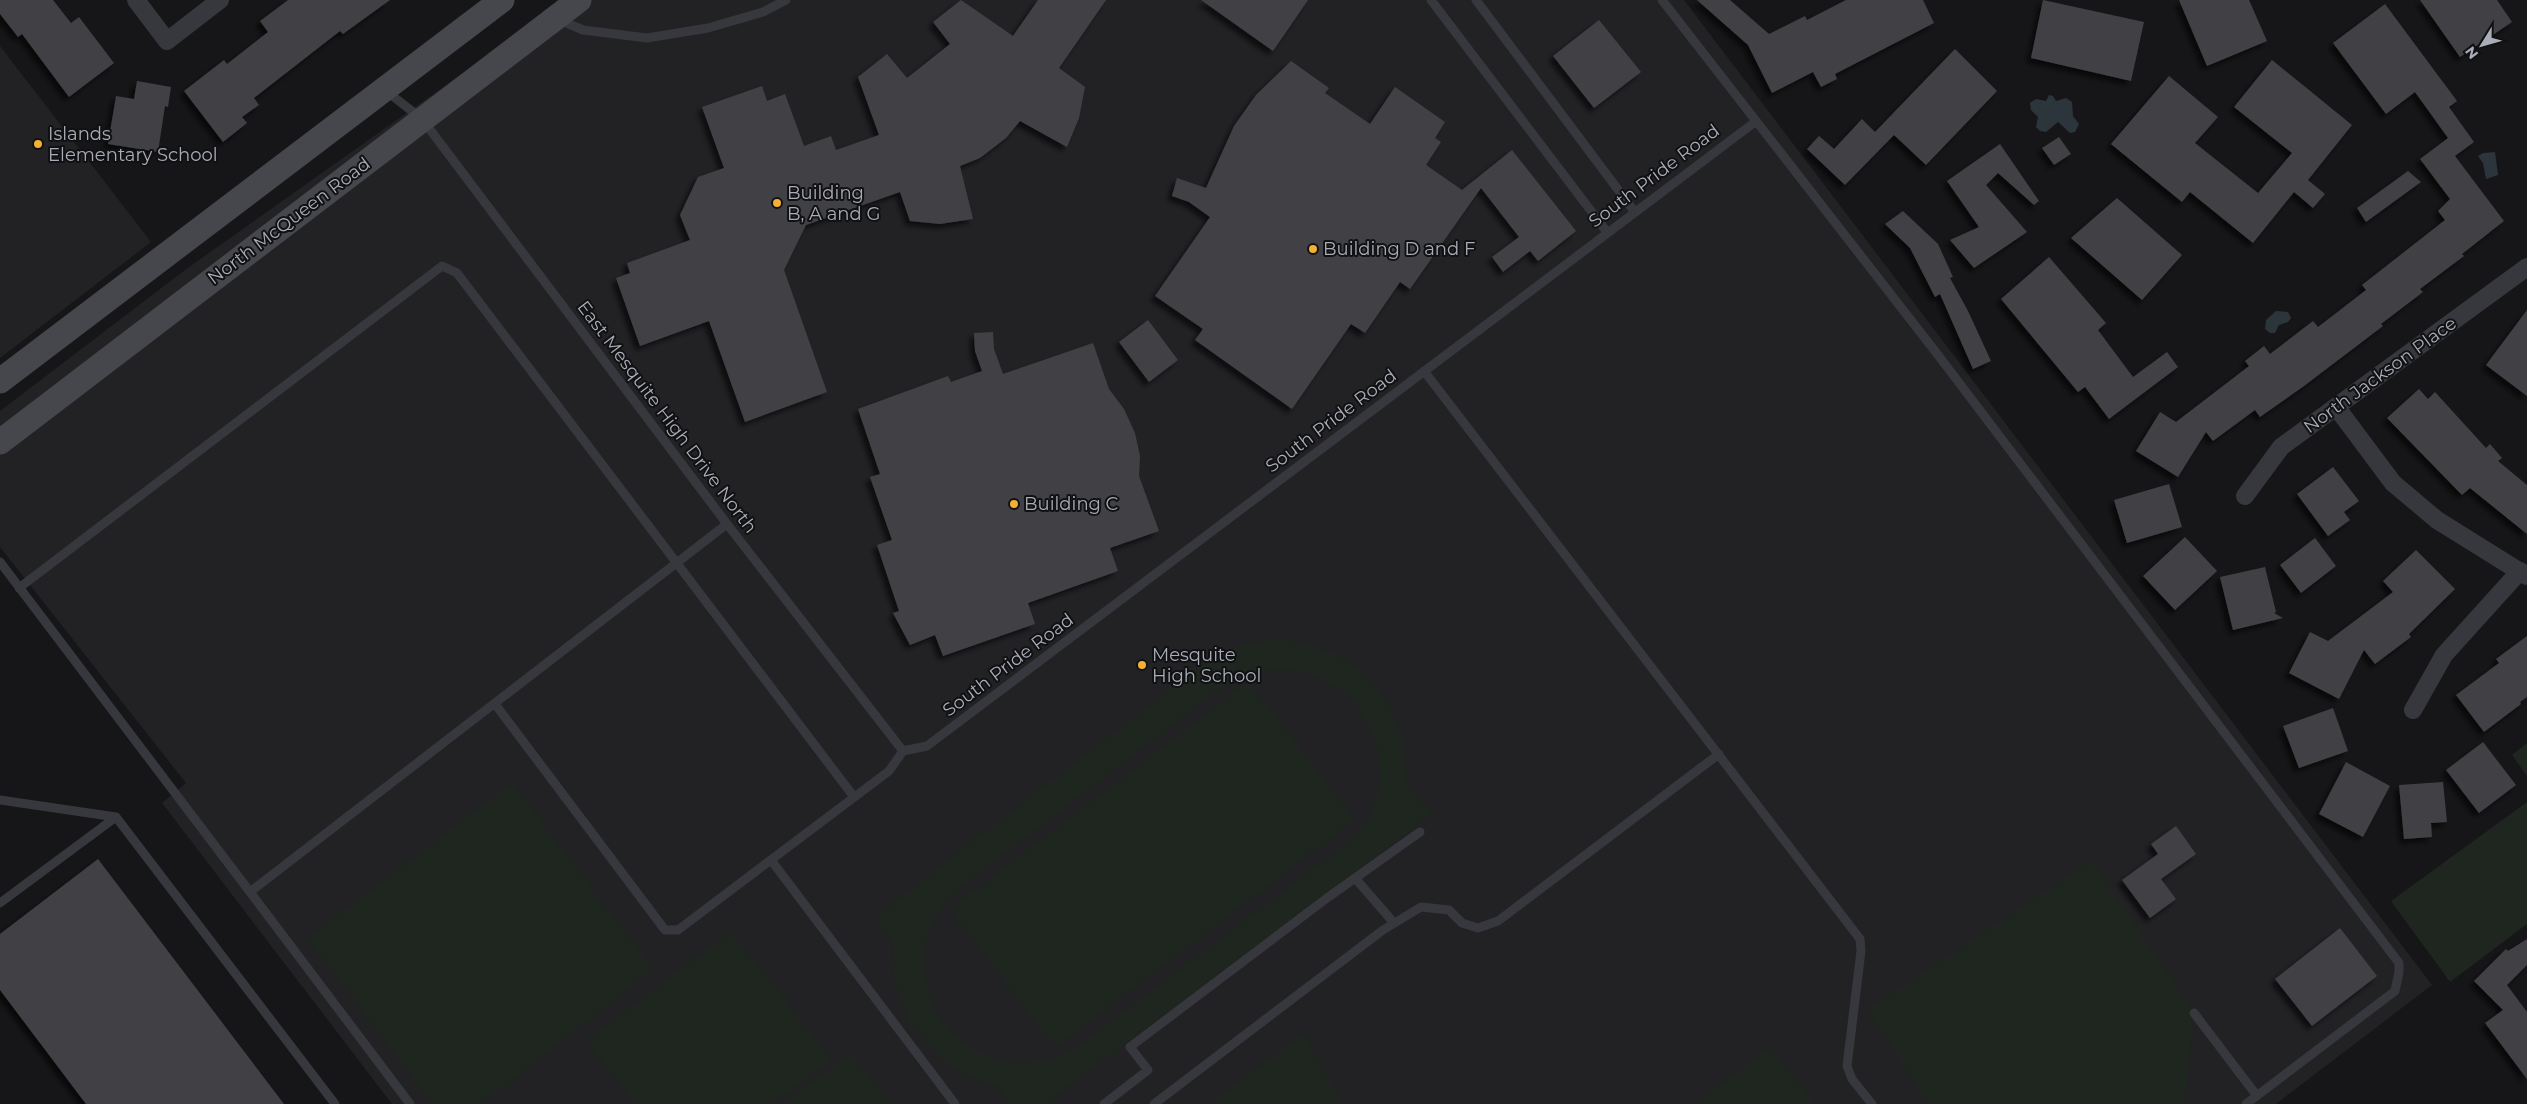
<svg xmlns="http://www.w3.org/2000/svg" width="2527" height="1104" viewBox="0 0 2527 1104" font-family="Montserrat,sans-serif">
<defs>
<filter id="shadow"><feDropShadow dx="-4.5" dy="4.5" stdDeviation="2.5" flood-color="#0009"/></filter>
</defs>
<rect width="100%" height="100%" fill="#161618"/>
<!-- built -->
<path fill="#222225" d="M566 0H1684L2432 985 2276 1104H392L162 803 186 783 0 547V411L185 270Z
M0 46 151 242 0 358Z"/>
<!-- green -->
<path fill="#1e261f" fill-rule="evenodd" d="M1281 639C1347 649 1386 677 1404 743 1406 752 1404 776 1406 781 1411 792 1424 804 1432 814L1045 1104H1011L999 1088 985 1084 960 1073 941 1059 910 1024 899 997 894 976 893 943 875 919 947 860 1212 658 1240 645ZM1283 669C1295 671 1308 672 1320 678 1368 699 1394 760 1372 809 1366 823 1355 834 1344 845L1075 1049C972 1101 879 988 948 897L1228 683 1250 673Z
M1249 681 1355 820 1055 1048 950 909Z
M2527 743V776L2512 755Z
M512 783 654 969 482 1104H433L307 938Z
M2527 802V924L2450 982 2391 901Z
M2091 860 2194 1013 2185 1104H1928L1868 1009Z
M731 931 832 1059 772 1104H635L587 1040Z
M1304 1033 1342 1104H1209Z
M1770 1047 1815 1104H1695Z
M851 1053 890 1104H782Z"/>
<!-- water -->
<path fill="#2c353c" d="M2049 95 2053 96 2056 101 2066 98 2072 102 2073 116 2079 124 2075 132 2070 133 2058 122 2046 132 2040 131 2036 127 2038 117 2031 110 2030 103 2036 99 2046 101Z
M2495 152 2498 175 2486 179 2483 163 2478 156 2483 153Z
M2276 311 2288 312 2291 318 2288 322 2279 325 2275 333H2270L2265 329 2266 320Z"/>
<!-- building -->
<path fill="#404145" filter="url(#shadow)" d="M0 0H53L71 23 79 17 114 63 69 97 22 34 18 37 0 14Z
M288 0H390L343 34 340 31 254 98 259 105 242 117 247 123 223 142 184 91 224 60 227 64 268 32 260 21Z
M961 0 1013 36 1038 0H1106L1059 68 1085 87 1079 118 1067 147 1020 121 1006 138 980 158 960 166 973 219 940 224 910 221 900 192 806 225 784 270 827 392 745 422 709 321 640 346 616 278 630 273 627 263 690 240 680 215 698 177 724 168 702 107 762 86 767 101 785 94 804 146 831 136 836 150 879 135 858 77 887 54 907 78 950 44 933 22Z
M1201 0H1308L1273 51Z
M1697 0H1730L1769 34 1805 16 1807 20 1846 0H1923L1934 23 1835 74 1837 79 1821 87 1813 72 1772 93 1748 45Z
M2043 0 2144 22 2131 81 2031 58Z
M2179 0H2249L2267 41 2207 66Z
M2420 0H2497L2512 22 2460 57Z
M2385 4 2457 101 2449 107 2474 142 2455 156 2504 221 2462 254 2464 256 2420 289 2423 292 2381 324 2383 326 2304 386 2260 417 2255 410 2213 441 2206 432 2178 477 2136 451 2160 412 2176 422 2249 366 2245 361 2264 346 2270 354 2313 321 2318 327 2366 290 2362 285 2445 220 2438 211 2450 199 2420 159 2448 138 2415 92 2386 114 2333 43Z
M1599 20 1641 72 1594 108 1553 56Z
M1955 49 1997 91 1926 165 1894 135 1845 185 1807 149 1819 136 1834 149 1862 119 1875 132Z
M2272 60 2352 125 2308 180 2325 194 2313 208 2294 192 2253 243 2190 192 2182 202 2111 144 2169 76 2218 117 2195 143 2258 193 2292 153 2234 107Z
M1291 61 1329 88 1325 93 1370 124 1395 87 1445 122 1435 138 1441 142 1426 165 1462 190 1512 150 1576 231 1538 261 1530 251 1503 272 1492 257 1519 237 1481 188 1410 289 1400 282 1365 333 1351 324 1292 409 1195 340 1203 329 1155 296 1210 217 1189 202 1172 196 1177 178 1206 188 1234 126 1256 95Z
M137 81 171 87 168 107 165 106 158 152 108 144 116 96 134 99Z
M2059 137 2071 154 2054 165 2042 148Z
M2000 144 2039 201 2034 205 1998 173 1986 185 2027 232 1974 268 1950 240 1979 227 1947 181Z
M2408 171 2421 182 2366 222 2357 208Z
M2117 198 2182 255 2142 300 2071 238Z
M1903 211 1938 244 1953 277 1950 278 1968 311 1991 361 1973 369 1940 294 1935 297 1910 248 1885 224Z
M2049 257 2106 323 2098 330 2133 377 2167 352 2178 367 2109 419 2085 387 2078 392 2001 299Z
M2527 310V396L2486 365Z
M1148 320 1178 360 1149 382 1119 342Z
M993 332 994 349 1003 374 1093 343 1109 389 1124 409 1135 433 1140 456 1139 476 1159 531 1110 548 1118 571 1028 603 1035 624 943 656 935 635 910 645 893 613 899 611 877 545 892 540 870 477 880 474 858 409 948 376 951 382 982 371 975 351 974 333Z
M2419 389 2428 399 2435 392 2486 448 2490 444 2502 458 2498 461 2527 485V534L2470 488 2462 495 2387 418Z
M2333 467 2359 501 2344 512 2350 520 2328 536 2297 494Z
M2169 484 2182 527 2127 543 2114 500Z
M2185 537 2217 571 2175 610 2143 576Z
M2315 538 2336 566 2301 593 2280 565Z
M2416 550 2455 589 2409 634 2411 637 2375 664 2364 650 2339 699 2289 673 2310 632 2328 641 2393 592 2383 581Z
M2265 567 2276 612 2274 613 2283 618 2233 630 2220 577Z
M2527 636V697L2520 702 2521 704 2484 732 2456 695 2499 663 2496 659Z
M2333 708 2348 751 2299 768 2283 726Z
M2483 742 2516 785 2479 813 2446 770Z
M2346 762 2390 786 2363 837 2319 814Z
M2443 782 2447 822 2431 823 2432 837 2404 839 2399 785Z
M2176 826 2196 854 2161 879 2176 899 2150 918 2122 880 2158 854 2151 844Z
M98 859 284 1104H86L0 990V934Z
M2340 928 2377 976 2312 1026 2275 979Z
M2527 939V965L2507 985 2527 1012V1079L2485 1023 2503 1010 2474 981 2506 949 2508 951Z"/>
<g fill="none" stroke-linecap="round" stroke-linejoin="round">
<!-- service -->
<path stroke="#37383d" stroke-width="9" d="M1431 0 1607 232
M1476 0 1634 211
M1662 0 1938 355 2399 963V972L2395 991 2246 1104
M557 19 583 30 647 38 708 28 763 12 786 0
M385 90 422 119 727 524 903 751 927 746 1755 122
M1424 371 1860 939 1861 951 1847 1066 1852 1079 1872 1104
M0 562 250 892 727 524
M19 588 442 266 457 273 854 797
M495 704 665 930H678L889 771 903 751
M0 800 116 817 335 1104
M771 860 955 1104
M1355 878 1394 923
M250 892 410 1104
M0 903 116 817
M2194 1013 2257 1096
M1104 1104 1148 1070 1130 1047 1327 898 1420 832
M1154 1104 1383 930 1421 907 1449 910 1462 923 1478 928 1498 921 1719 754"/>
<!-- minor -->
<path stroke="#37383d" stroke-width="18" d="M136 0 167 41 220 0
M2337 408 2393 483 2437 520 2527 576
M2245 496 2281 447 2527 267
M2413 710 2444 655 2520 571"/>
<!-- secondary -->
<path stroke="#45474d" stroke-width="25" d="M0 381 502 0
M0 442 579 0"/>
</g>
<!-- markers -->
<g fill="#f2b134" stroke="#111113" stroke-width="2">
<circle cx="38" cy="144" r="5"/>
<circle cx="777" cy="203" r="5"/>
<circle cx="1313" cy="249" r="5"/>
<circle cx="1014" cy="504" r="5"/>
<circle cx="1142" cy="665" r="5"/>
</g>
<g text-anchor="middle" stroke-width="4" stroke-linejoin="round" paint-order="stroke">
<!-- poi labels -->
<g font-size="18" fill="#a8adb8" stroke="#111113" text-anchor="start">
<text x="48" y="140">Islands<tspan x="48" dy="21">Elementary School</tspan></text>
<text x="787" y="199">Building<tspan x="787" dy="21">B, A and G</tspan></text>
<text x="1323" y="255">Building D and F</text>
<text x="1024" y="510">Building C</text>
<text x="1152" y="661">Mesquite<tspan x="1152" dy="21">High School</tspan></text>
</g>
<!-- street labels -->
<g font-size="18" fill="#a8adb8" stroke="#111113">
<text transform="translate(1654 176) rotate(-37)" y="6">South Pride Road</text>
<text transform="translate(289 221) rotate(-37)" y="6">North McQueen Road</text>
<text transform="translate(2380 375) rotate(-36)" y="6">North Jackson Place</text>
<text transform="translate(667 417) rotate(53)" y="6">East Mesquite High Drive North</text>
<text transform="translate(1331 421) rotate(-37)" y="6">South Pride Road</text>
<text transform="translate(1008 665) rotate(-37)" y="6">South Pride Road</text>
</g>
</g>
<!-- north arrow -->
<g transform="translate(2482 45) rotate(233)" stroke="#111113" stroke-width="4" paint-order="stroke">
<path d="M0-4L9 19L0 12L-9 19Z" fill="#a8adb8"/>
<text y="-8" font-size="14" font-weight="bold" text-anchor="middle" fill="#a8adb8">N</text>
</g>
</svg>
